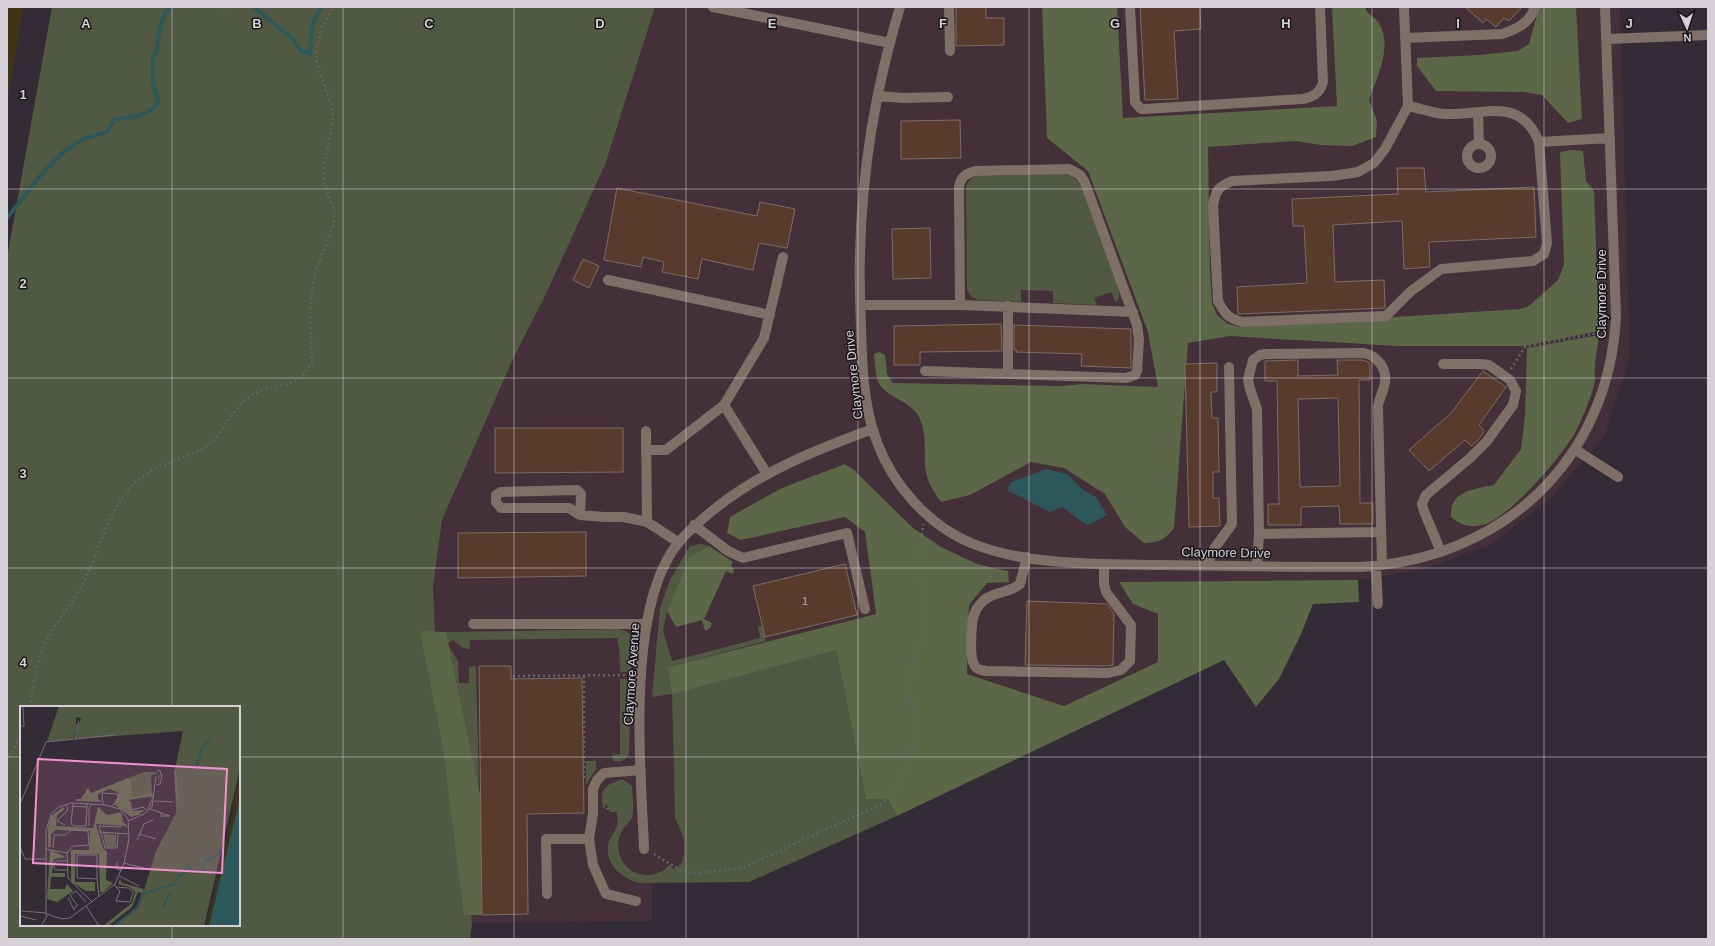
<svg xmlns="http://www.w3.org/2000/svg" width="1715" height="946" viewBox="0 0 1715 946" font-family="Helvetica,sans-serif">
<rect width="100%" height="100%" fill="#332c36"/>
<!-- industrial -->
<path fill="#433038" d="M655 7H1620L1630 356 1604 436 1553 496 1491 545 1420 570 1358 580 1120 582 1133 604 1158 614V662L1064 706 967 674 969 605 987 583 1008 571 977 564 941 547 913 528 854 470 741 540 845 517 865 532 876 614 668 667 672 694 675 818 684 839V854L682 862 677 868 672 873 652 884V921L472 923 450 720 435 636 433 586 442 520 514 357 545 296 605 165Z"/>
<!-- green -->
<path fill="#515942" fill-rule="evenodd" d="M52 7H655L605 165 545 296 514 357 442 520 433 586 435 636 450 720 472 923 470 939H7V258ZM21 707H239V925H21Z
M1062 174C1072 175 1077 179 1081 187L1119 289V298L1116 303 1111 292 1094 298 1097 305 1053 303V291L1021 290V302L979 300 971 297 967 289 966 189C967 182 971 177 978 176Z
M700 544 709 546 689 557 667 611 663 630 672 661 760 638 758 627 762 626 766 641 668 667 836 650 866 799 888 800 897 816 749 882 641 883C624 880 605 865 608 845 610 837 615 832 617 825 618 821 617 816 617 812H610L607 805 602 804V792L608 785 620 780H624L632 786C632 795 635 808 632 817 631 822 625 825 623 829 613 845 619 868 639 874 651 877 661 874 669 865L675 870 682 862 684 854V839L675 818 672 694 652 697 660 608 670 580 690 546Z
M619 629C622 630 626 631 629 633 636 639 631 663 631 672H620L619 645H618V638L470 640V649L463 648 453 640 448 643 446 632Z
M449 646 458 661 459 683H469V667L476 666 479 791Z
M620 679H631L629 753C627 760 619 764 613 760L612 755 620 754Z
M586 761H596V769L586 785Z"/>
<!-- forest -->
<path fill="#5c6748" d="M1042 7H1117L1123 118 1337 106 1332 7H1365C1367 15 1375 17 1379 23 1393 48 1377 76 1369 100L1377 121 1376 137 1352 146 1321 145 1295 141 1208 147 1210 271 1212 303 1217 315 1228 324 1240 327 1520 309 1529 306 1558 280 1564 265 1560 152 1571 150 1583 151 1586 181 1594 191 1599 331 1524 346H1398L1230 336 1188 343 1174 528C1166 539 1158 543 1144 543L1125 527 1105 494 1064 468 1031 462 970 495 941 502C935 493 928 484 926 472 923 454 928 435 919 417 910 399 883 398 877 379 875 371 875 362 874 354L879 352 885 355 887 374 893 383 1062 386 1081 384 1158 387 1148 332 1088 171 1047 138Z
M1539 7H1576L1582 119 1568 123 1542 95 1524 92 1436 91 1417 66V58L1479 55 1518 51 1529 44Z
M1599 335C1598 346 1595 357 1595 368 1594 372 1595 376 1595 380 1592 397 1583 416 1576 431 1564 454 1507 521 1482 525 1470 528 1460 525 1451 517 1449 491 1474 489 1494 485L1521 449 1525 416 1527 348Z
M845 464 854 470 913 528 941 547 977 564 1008 571 1009 582 987 583 969 605 967 674 1064 706 1158 662V614L1133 604 1119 582 1358 580 1359 602 1313 604 1301 634 1279 679 1256 707 1224 660 897 816 888 800 866 799 836 650 672 694 668 667 876 614 865 532 845 517 741 540 727 533 730 517 735 514 782 488Z
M709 546 733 562 731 566 734 569 733 574 726 571 704 619 712 623 710 628 705 631 702 620 676 627 667 611 689 557Z
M420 631 446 632 481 799 482 915H464L443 748Z"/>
<!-- sand -->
<path fill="#3e3616" d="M7 7H23L7 106Z"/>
<!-- water -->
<path fill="#2d585b" d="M1046 469 1067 474 1083 490 1096 497 1107 515 1087 525 1062 507 1050 512 1007 490 1011 482Z"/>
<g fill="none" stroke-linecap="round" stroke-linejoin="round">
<!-- stream -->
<path stroke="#2d585b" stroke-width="4" d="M253 7 293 39 301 51 310 54C311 35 310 23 322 7
M7 218 40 176 61 154 83 139 107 132 114 120C133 115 145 119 158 103L153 82V58L157 51 159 31 163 18 167 10 172 7"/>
</g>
<!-- building -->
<path fill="#593b2e" stroke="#7a6d67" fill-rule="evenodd" d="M956 7H986V18H1004V45L956 46Z
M1140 7H1200L1201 29 1174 31 1178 99 1145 100Z
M1465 7H1522L1509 21 1504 18 1496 27 1486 19 1483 23Z
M960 120 961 158 901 159V121Z
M1397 168H1424L1426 192 1534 187 1536 237 1429 242 1430 267 1404 269 1402 221 1333 225 1335 282 1384 280 1385 308 1238 314 1237 287 1307 283 1304 226H1293L1292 199 1398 194Z
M617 188 757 216 760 202 795 209 787 248 759 243 753 270 702 259 698 279 662 272 664 262 643 257 641 267 604 260Z
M930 228 931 278 893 279 892 229Z
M583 259 599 266 589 288 573 280Z
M1001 324 1002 351 920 352V365H894V326Z
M1014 325 1131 329V368L1081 366 1082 354 1016 352 1017 350H1014Z
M1298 360V376L1338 375 1337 360H1363L1370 363V380H1359L1360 503H1373V524H1340L1339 506 1301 507V525H1268V504H1279L1277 381H1265V361ZM1338 398 1340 486 1300 487 1298 399Z
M1217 363V392H1211L1212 418H1218L1219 472H1213V498H1219L1220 526 1189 527 1185 364Z
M1483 371 1506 387 1479 425 1484 431 1479 439 1471 446 1465 440 1429 471 1409 450 1451 413Z
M495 428H623V472L495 473Z
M586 532V576L458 578V533Z
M845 564 857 615 765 637 753 586Z
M1027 601 1107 604 1114 614 1113 665 1107 666 1025 665Z
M479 666H511V679L582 678 584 813 527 814 528 914 482 915Z"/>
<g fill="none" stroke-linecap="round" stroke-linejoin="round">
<!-- path -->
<path stroke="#67616a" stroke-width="2.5" stroke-dasharray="2 3" stroke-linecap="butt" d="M224 7V9
M1511 369 1525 347 1603 332
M513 676 631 675
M584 676V780
M30 707C34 684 36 660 47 640 58 617 77 599 87 575 100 546 110 507 134 484 157 461 188 460 211 443 219 437 222 429 227 422 234 412 242 402 252 395 265 387 289 386 300 378 305 374 308 368 312 363L310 316 312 290 317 268 334 224V212L324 181V167L332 126 333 111 317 64 316 52 322 26 334 7
M7 761 21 735
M603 806 607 807 608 812
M654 854 683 872 699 873 742 868 882 804 893 796 908 763 917 738 918 727 910 694 913 664 923 633 924 615 919 565 923 524"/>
<!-- minor -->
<path stroke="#7e7067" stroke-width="10" d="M713 7 890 43
M900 7C876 86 862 170 860 253 859 277 860 302 861 326 862 364 863 406 877 442 893 485 928 525 971 543 1026 566 1101 564 1160 565 1227 566 1293 567 1360 567 1503 559 1609 460 1616 316L1605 7
M949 7 950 51
M1130 7 1135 102 1141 109H1145L1302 99C1313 97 1320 93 1323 82L1320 7
M1404 7 1408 106C1419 108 1432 113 1444 114 1483 116 1520 95 1539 142L1610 138
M1405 38 1502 34C1517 29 1530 23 1535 7
M1607 39 1708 35
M878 96 903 98 948 97
M1408 106 1385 149 1374 163 1358 172 1332 176 1232 181C1218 187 1216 190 1213 205L1218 301C1225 314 1228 318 1242 322L1386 316 1410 292 1441 269 1533 261 1544 254 1547 243 1539 142
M1478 113 1479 144
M1467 156a12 12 0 1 1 24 0a12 12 0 1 1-24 0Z
M608 280 770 315
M861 305H960L1133 312
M1008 306V374
M925 371 1126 378 1135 375 1137 371 1139 340 1137 325 1085 183 1080 175 1069 169 976 171C966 173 960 177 959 188L960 305
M724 405 767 474
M646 431 647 522
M646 450H666L724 405 764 338 783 257
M1576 450 1618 477
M580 515 581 494 577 490 501 492 496 495V502L501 508H569L580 515 604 517H624L647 522 678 542
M694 525 728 551 743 558 847 533 865 609
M1259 534 1380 532
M1441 552 1424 511 1422 504 1426 495 1470 458 1487 441 1513 405 1516 391 1510 380 1489 365 1480 364H1443
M1027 557 1020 584C1010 593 995 591 984 600 980 604 975 610 974 615 971 624 969 659 975 666 977 670 982 670 986 671L1108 673 1121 670 1130 661 1131 625 1106 592 1104 584V564
M1207 565 1214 549 1232 524 1229 367
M1257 566 1259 534 1257 409 1250 389 1248 379 1253 360 1260 355 1265 354 1364 353C1377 356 1387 368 1385 382 1384 391 1379 398 1378 407L1382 565
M1376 566 1378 604
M473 624H647
M644 849C641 767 625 607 679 542 689 530 700 521 712 511 760 472 815 450 873 429
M547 894 546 839H589
M636 901 606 894 593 865 589 839 593 813V789L597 780 604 773 641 770"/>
</g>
<!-- grid -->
<path fill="none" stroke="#d5d1d7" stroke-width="1" stroke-opacity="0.55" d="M172 7V707M343 7V939M514 7V939M686 7V939M858 7V939M1029 7V939M1200 7V939M1372 7V939M1544 7V939M7 189H1708M7 378H1708M7 568H1708M7 757H21M239 757H1708M172 925V939"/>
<g text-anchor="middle" stroke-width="3" stroke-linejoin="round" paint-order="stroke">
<!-- number labels -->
<g font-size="11" fill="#b6acad">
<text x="805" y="605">1</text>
</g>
<!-- street labels -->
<g font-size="13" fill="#d5d1d7" stroke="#19161a">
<text transform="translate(1601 294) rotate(-90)" y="5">Claymore Drive</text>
<text transform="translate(853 375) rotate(-96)" y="5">Claymore Drive</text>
<text transform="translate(1226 552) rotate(1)" y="5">Claymore Drive</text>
<text transform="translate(631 674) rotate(-86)" y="5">Claymore Avenue</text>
</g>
</g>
<!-- overview -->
<g transform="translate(20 706)">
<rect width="220" height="220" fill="#332c36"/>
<path d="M39 0H220V62L184 220H95L119 201 136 145 156 107 155 63 163 25 55 33 61 12 56 11V18L58 19 53 33 27 36ZM124 66H136L140 70 138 78V68L131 69 132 87H134L131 99 129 103H127L132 91 121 92 132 90 113 91 111 74 108 72ZM83 127 96 129V141L86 142Z" fill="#515942"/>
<path d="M154 64H156L159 95H156ZM108 72 111 74 113 91 132 87V90L109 94 112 105 125 104 118 109 111 111 94 98 99 87 89 83 78 88V93L82 96 56 95V93H61L68 82 71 87ZM43 101 45 103 37 109 36 120 73 122 78 101 87 109 101 106 102 108 103 116 107 120V123L105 120 76 118 83 142 87 146 86 174 93 177 83 186H80L79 148H55V176H75V185H66L52 176 51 172V144H69L70 125 35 124 31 129V141H28V121L31 110ZM30 144 46 151 34 153 32 167H45V171H31L30 183H45L47 178 53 185 37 196 27 193ZM100 173 102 177 124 183 123 187 118 186 112 201 88 220H83L112 197 115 186 110 181 98 178Z" fill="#5c6748"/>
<path d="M220 71V220H187L203 150Z" fill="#3e3616"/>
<path d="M220 93V220H189L217 104Z" fill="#2d585b"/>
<path fill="none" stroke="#2d585b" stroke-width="2" d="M176 62 182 41 190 34M143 202 150 187M94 220 118 201 122 188 155 178 159 169H163L168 159 174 165H183L185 155 196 150 203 142"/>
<path fill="none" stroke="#746e76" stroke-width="1" d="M0 20H4L3 0M55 33 59 15M136 79 140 78 142 71 140 65 137 64M110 95 112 104 123 101 128 105M134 95 153 96M53 97 51 118 54 120H66L67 97M0 98 26 36 95 29V27M83 99 82 87 98 88V94L92 100M53 100 66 101M130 103 150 110H141V107M108 115 124 108 132 101 136 70M45 119 37 115 48 104 46 98M69 120V102L72 98M79 126 109 128M98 128 97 142H85L79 120 102 121M119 128 136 133M117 134 124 118 133 114M0 141 5 153H25M33 142 34 129H45L51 124 68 125 69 139 53 140 47 147M25 143 47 147 48 172 72 196M97 156V163L102 164M104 157 124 162M47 164H35L33 158 37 155H47M99 170 119 180M77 173V149H57V172L77 173 79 191M94 179 100 185 96 195 110 196 113 186 109 182 96 181M48 191 54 204M66 200 79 220M54 203 57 199 50 189 56 185 66 196M2 205 26 207 27 210 21 220M26 208V125L31 108 39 101 51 97 85 99 100 103 108 113 109 133 104 157 95 178 50 212 42 213 27 208M0 210 16 214"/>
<path fill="#f690d1" fill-opacity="0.15" stroke="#f690d1" stroke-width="2" d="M18 53 207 63 202 167 13 157Z"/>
<rect width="220" height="220" fill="none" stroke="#d5d1d7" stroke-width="2"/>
</g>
<g font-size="13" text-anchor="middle" font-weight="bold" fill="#d5d1d7" stroke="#19161a" stroke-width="3" stroke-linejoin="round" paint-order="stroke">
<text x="86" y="28">A</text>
<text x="257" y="28">B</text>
<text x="429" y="28">C</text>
<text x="600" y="28">D</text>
<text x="772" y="28">E</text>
<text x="943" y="28">F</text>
<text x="1115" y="28">G</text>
<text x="1286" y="28">H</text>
<text x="1458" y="28">I</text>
<text x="1629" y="28">J</text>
<text x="23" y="99">1</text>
<text x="23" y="288">2</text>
<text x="23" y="478">3</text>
<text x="23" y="667">4</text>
</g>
<!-- border -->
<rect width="1715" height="946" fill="none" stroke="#d5d1d7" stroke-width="16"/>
<!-- north arrow -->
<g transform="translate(1687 28) rotate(177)" stroke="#19161a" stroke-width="3" paint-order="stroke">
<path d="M0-3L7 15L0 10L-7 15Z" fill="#d5d1d7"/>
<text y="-6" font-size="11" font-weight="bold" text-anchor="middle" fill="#d5d1d7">N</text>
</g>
</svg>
